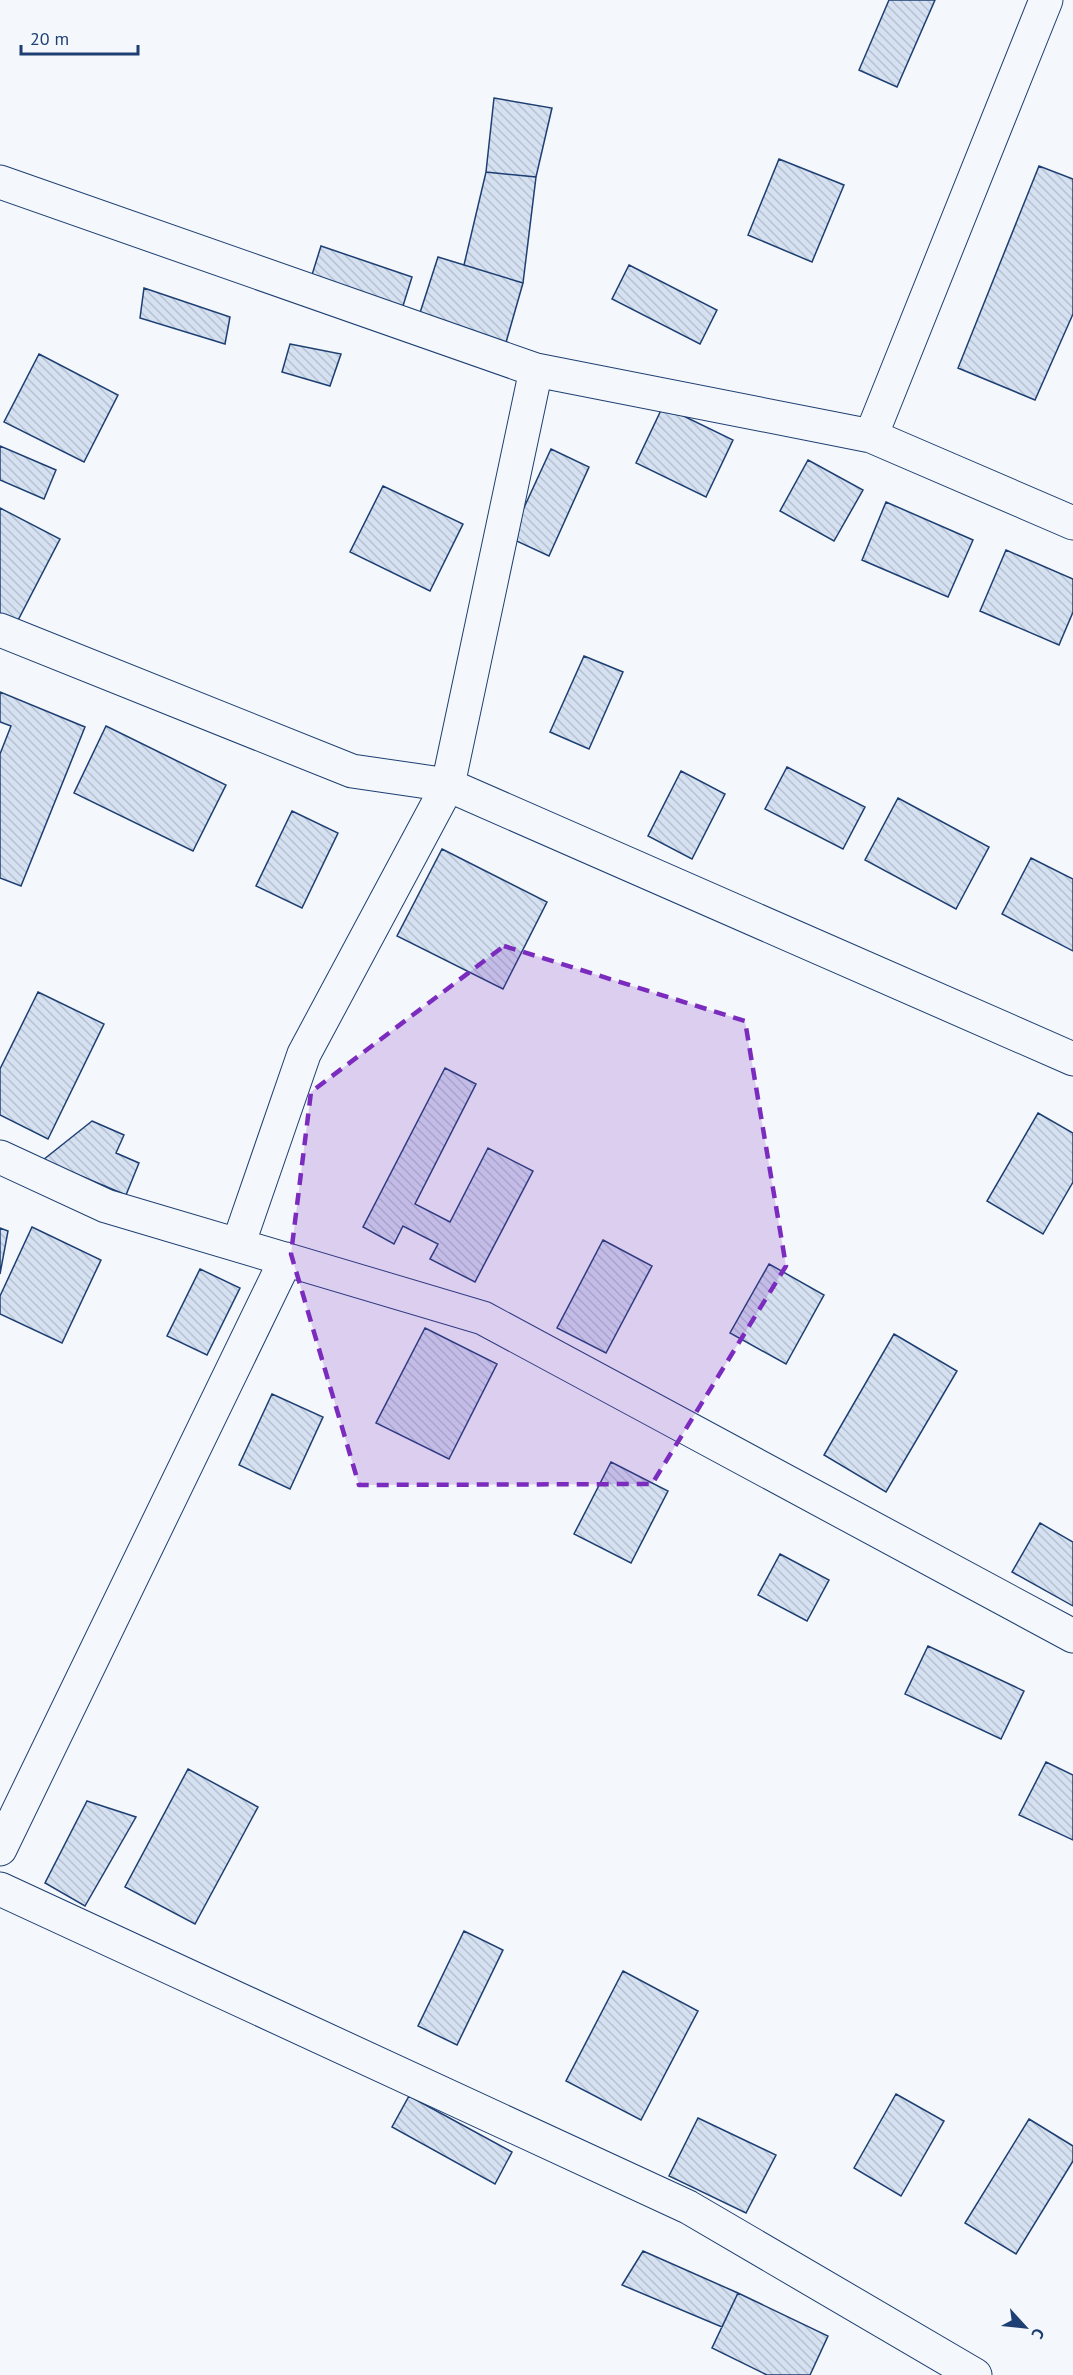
<svg xmlns="http://www.w3.org/2000/svg" width="1073" height="2375" viewBox="0 0 1073 2375" font-family="'PT Sans',sans-serif">
<defs>
<pattern id="building-back-hatch" width="6" height="6" patternUnits="userSpaceOnUse" patternTransform="scale(1.5)"><rect width="6" height="6" fill="#d5e0f0"/><path d="M-1 5l2 2M0 0l6 6M5-1l2 2" fill="none" stroke="#b6c1d1"/></pattern>
</defs>
<rect width="100%" height="100%" fill="#f4f7fb"/>
<!-- building -->
<path fill="url(#building-back-hatch)" stroke="#1d3f73" stroke-width="1.5" d="M889 0H935L897 87 859 70Z
M494 98 552 108 536 177 486 172Z
M779 159 844 185 812 262 748 235Z
M1039 166 1073 179V314L1035 400 958 368Z
M486 172 536 177 523 283 464 265Z
M321 246 412 277 402 309 311 278Z
M438 257 523 283 505 346 418 319Z
M629 265 717 310 700 344 612 299Z
M144 288 230 317 225 344 140 318Z
M290 344 341 354 330 386 282 372Z
M39 354 118 395 84 462 4 422Z
M663 406 733 440 706 497 636 463Z
M0 446 56 470 44 499 0 480Z
M551 449 589 467 549 556 510 538Z
M808 460 863 490 834 541 780 511Z
M383 486 463 524 430 591 350 552Z
M886 502 973 540 948 597 862 560Z
M0 508 60 539 15 626 0 620Z
M1006 550 1073 579V612L1059 645 980 611Z
M584 656 623 672 589 749 550 732Z
M0 692 85 727 21 886 0 878V754L11 726 0 722Z
M106 726 226 785 193 851 74 793Z
M787 767 865 807 843 849 765 809Z
M681 771 725 794 692 859 648 836Z
M898 798 989 847 956 909 865 860Z
M292 811 338 833 302 908 256 886Z
M442 849 547 902 503 989 397 936Z
M1031 858 1073 879V951L1002 914Z
M38 992 104 1024 48 1139 0 1115V1069Z
M445 1068 476 1084 415 1204 450 1222 488 1148 533 1171 475 1282 430 1259 438 1244 403 1226 394 1244 363 1227Z
M1038 1113 1073 1133V1182L1043 1234 987 1201Z
M92 1121 124 1135 116 1153 139 1163 126 1195 43 1160Z
M32 1227 101 1260 62 1343 0 1314V1296Z
M0 1228 8 1231 0 1274Z
M603 1240 652 1266 606 1353 557 1328Z
M769 1264 824 1295 786 1364 730 1333Z
M200 1269 240 1288 207 1355 167 1336Z
M425 1328 497 1364 449 1459 376 1423Z
M894 1334 957 1371 886 1492 824 1455Z
M272 1394 323 1417 290 1489 239 1465Z
M611 1462 668 1491 631 1563 574 1534Z
M1040 1523 1073 1542V1606L1012 1572Z
M780 1554 829 1580 807 1621 758 1595Z
M928 1646 1024 1691 1001 1739 905 1694Z
M1046 1762 1073 1775V1840L1019 1815Z
M188 1769 258 1807 195 1924 125 1887Z
M87 1801 136 1817 85 1906 45 1883Z
M464 1931 503 1950 457 2045 418 2026Z
M623 1971 698 2011 641 2120 566 2081Z
M896 2094 944 2121 901 2196 854 2168Z
M409 2096 512 2152 495 2184 392 2127Z
M698 2118 776 2155 746 2213 669 2176Z
M1029 2119 1073 2146V2161L1016 2254 965 2223Z
M643 2251 738 2293 722 2327 622 2285Z
M738 2293 828 2336 810 2375H767L712 2348Z"/>
<g fill="none" stroke-linecap="round" stroke-linejoin="round">
<!-- minor casing -->
<g stroke="#1d3f73" stroke-width="35">
<path id="minor" d="M0 182 536 370 871 436 1073 523
M871 436 1046 0
M0 630 352 771 448 785 1073 1059
M0 1157 106 1206 483 1318 1073 1636
M238 1245 304 1054 448 785 536 370
M0 1849 286 1259
M0 1889 688 2207 975 2375"/>
</g>
<!-- minor -->
<use href="#minor" stroke="#f4f7fb" stroke-width="33"/>
</g>
<!-- marked area -->
<path fill="#7b2cbf" fill-opacity="0.2" stroke="#7b2cbf" stroke-width="4.5" stroke-dasharray="12 8" stroke-linejoin="round" d="M504 946 745 1021 786 1266 652 1484 359 1485 291 1254 311 1092Z"/>
<!-- north arrow -->
<g transform="translate(1025 2327) rotate(117)" stroke="#f4f7fb" stroke-width="4.5" paint-order="stroke">
<path d="M0-4.5L10 22L0 15L-10 22Z" fill="#1d3f73"/>
<text y="-9" font-size="16" font-weight="bold" text-anchor="middle" fill="#1d3f73">С</text>
</g>
<!-- scale -->
<path d="M21 45v9h117v-9" fill="none" stroke="#1d3f73" stroke-width="3"/>
<text x="30" y="45" font-size="18" fill="#1d3f73" stroke="#f4f7fb" stroke-width="4.5" paint-order="stroke">20 m</text>
</svg>
